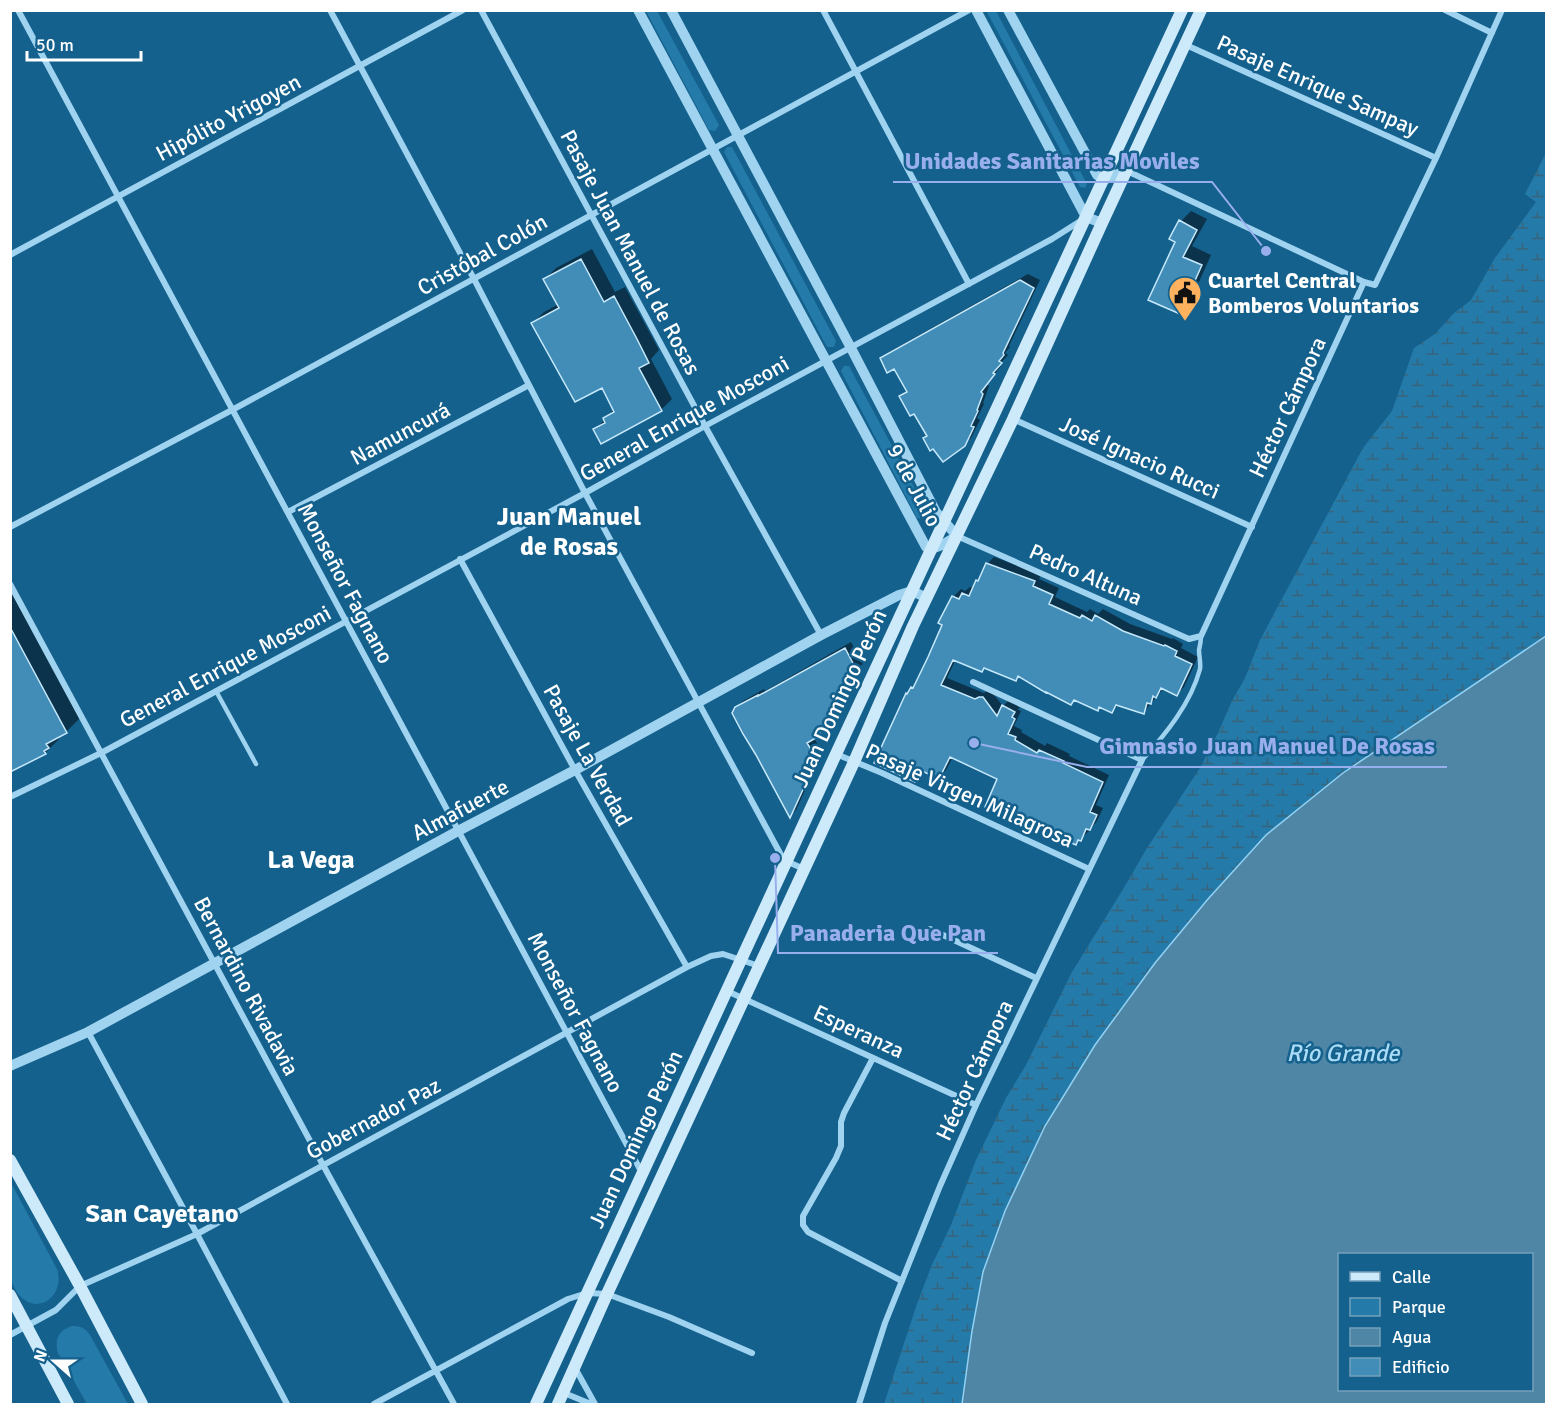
<svg xmlns="http://www.w3.org/2000/svg" width="1557" height="1415" viewBox="0 0 1557 1415" font-family="Signika,sans-serif">
<defs>
<pattern id="wetland-marsh" width="20" height="14" patternUnits="userSpaceOnUse" patternTransform="scale(1.5)"><rect width="20" height="14" fill="#247baa"/><path d="M1 5h8M5 5V1M11 12h8M15 12V8" fill="none" stroke="#38647b"/></pattern>
</defs>
<rect width="100%" height="100%" fill="#15618d"/>
<!-- green -->
<path fill="#247baa" d="M646 11H657L719 125 715 131 709 130Z
M988 11H996L1087 184 1085 188 1080 187 987 12Z
M727 147H732L836 341 834 347H827L724 152Z
M844 366H849L928 513 925 519 917 518 841 371Z
M10 1181 57 1269C65 1295 40 1315 21 1297 16 1293 14 1286 11 1280Z
M72 1326C81 1326 85 1328 90 1335L128 1404H87L58 1353C54 1339 59 1330 72 1326Z"/>
<!-- wetland -->
<path fill="url(#wetland-marsh)" d="M1546 153V636L1343 773 1266 835 1208 899 1155 963 1095 1045 1045 1126 1005 1211 983 1272 972 1331 962 1404H884L917 1304 931 1267 951 1225 976 1160 1006 1098 1026 1065 1072 972 1125 886 1147 848 1200 768 1218 733 1232 701 1245 678 1260 640 1363 448 1392 411 1414 348 1435 334 1453 314 1471 300 1495 258 1536 202 1525 194Z"/>
<!-- water -->
<path fill="#4f86a5" stroke="#92d1f3" stroke-width="1.5" fill-rule="evenodd" d="M1546 636V1404H962L972 1331 983 1272 1005 1211 1045 1126 1095 1045 1155 963 1208 899 1266 835 1343 773ZM1340 1254H1532V1390H1340Z"/>
<!-- shadow -->
<path fill="#0007" d="M1191 211 1207 219 1192 246 1211 255 1190 302 1179 313 1181 221Z
M592 249 615 292 625 287 659 350 651 359 672 399 661 410 595 430 614 409 602 386 533 323 544 312 559 304 545 279 556 268Z
M1028 274 1040 280 1009 346 1010 347 1005 353 1008 355 999 365 1001 366 987 384 989 386 983 403 984 404 977 418 980 420 971 438 963 445 934 447 915 412 901 396 907 390 895 367 882 359 889 352Z
M994 557 1041 574 1039 579 1059 588 1055 597 1087 612 1090 609 1098 614 1103 609 1130 624 1172 639 1173 638 1183 644 1181 648 1198 657 1184 687 1176 695 1164 688 1143 713 1119 705 1112 711 1100 706 1097 709 1020 675 1015 680 985 667 956 659 947 678 984 693 989 689 1003 706 1010 699 1021 704 1018 710 1021 711 1014 726 1022 730 1021 732 1045 746 1047 743 1070 754 1069 756 1109 775 1096 805 1103 808 1097 821 1088 832 1075 843 1063 835 999 779 953 757 946 770 939 777 923 770 915 780 907 694 918 682 944 624 940 622 954 596 961 589 965 591 970 587 974 588 977 581 982 576 987 564Z
M10 588 80 718 66 732 58 737 59 739 45 753 10 770Z
M851 642 863 664 851 673 855 678 839 714 832 721 825 725 826 727 814 738 821 750 810 773 812 775 796 810 791 815 736 708 743 701 764 689 765 691Z"/>
<!-- building -->
<path fill="#428db8" stroke="#c6e8fb" stroke-width="1.5" d="M1179 220 1197 230 1183 257 1202 265 1180 314 1148 300 1175 242 1169 239Z
M581 259 604 302 614 296 637 339 649 363 639 368 662 411 601 444 593 429 605 423 603 418 614 412 602 388 575 402 531 323 559 308 543 279Z
M1020 280 1034 288 1003 353 1004 355 999 361 1002 363 993 373 995 374 981 392 983 394 977 410 978 411 971 426 974 427 965 446 943 462 933 449 930 451 923 438 927 436 914 414 910 416 899 396 907 392 894 369 887 373 880 358Z
M986 563 1035 581 1033 586 1053 595 1049 604 1080 618 1082 615 1092 621 1095 615 1123 631 1164 646 1165 645 1177 651 1175 656 1192 664 1177 696 1161 688 1156 698 1153 696 1151 704 1147 703 1144 714 1116 705 1112 713 1099 707 1098 711 1074 700 1071 705 1046 692V693L1018 676 1016 681 984 668 982 672 953 660 941 685 975 699 979 697H983L997 716 1002 705 1015 712 1012 717 1015 719 1008 734 1016 737 1015 740 1037 753 1039 750 1064 761 1063 763 1103 782 1090 812 1097 815 1090 830 1086 829 1081 841 1078 840 1076 845 1060 838 1061 836 1031 823 1027 827 985 807 997 779 950 757 939 779 920 770 915 782 874 763 906 693 907 694 911 687 913 688 928 657 942 625 938 623 952 596 959 599 962 593 969 596 976 580 978 581Z
M10 627 67 733 46 744 49 748 44 751 46 754 10 772Z
M845 648 857 671 845 678 849 686 833 722 818 730 821 735 807 743 816 757 805 780 806 783 790 818 756 755 743 734 732 713 735 707 758 695V696Z"/>
<g fill="none" stroke-linecap="round" stroke-linejoin="round">
<!-- service -->
<path stroke="#9fd3f0" stroke-width="4.5" d="M216 691 256 764
M1142 760C1166 734 1191 703 1200 669 1201 663 1199 656 1199 650 1200 646 1201 641 1201 636"/>
<!-- minor -->
<path stroke="#9fd3f0" stroke-width="6" d="M18 10 642 1173
M330 10 474 279 585 493 781 855 786 861 804 869
M481 10 705 426 821 635
M823 10 969 284
M1445 10 1492 33
M1186 45 1436 158
M1127 171 1364 282 1375 285 1436 158 1502 10
M10 255 463 10
M1013 419 1252 527
M288 512 529 385
M10 527 232 410 969 10
M957 536 1189 639 1201 636 1364 282
M460 559 575 770 687 967
M10 584 323 1165 454 1404
M836 754 882 773 1089 869
M10 797 101 753 585 493 705 426 1052 239 1082 220
M930 929 1036 978
M727 991 976 1105
M88 1032 197 1234 287 1404
M873 1058 844 1113 841 1122V1146L836 1158 803 1216V1225L808 1232 902 1281
M10 1335 56 1310 80 1286 197 1234 687 967 711 956 723 954 759 966
M575 1368 595 1404
M564 1393 591 1404
M374 1404 568 1299 587 1293 607 1294 669 1317 752 1353
M859 1404 885 1323 940 1186 976 1105 1142 760 973 682"/>
<!-- tertiary -->
<path stroke="#9fd3f0" stroke-width="10" d="M638 10 926 547 931 549 942 545 957 536 936 512 851 348 671 10
M976 10 1086 217 1102 223
M1008 10 1097 175 1103 180 1126 171
M10 1066 88 1032 458 831 575 770 821 635 899 595 912 591 927 598"/>
<!-- secondary -->
<path stroke="#cdeafb" stroke-width="12" d="M10 1160 80 1286 142 1404
M10 1295 68 1404
M536 1404 836 754 1182 10
M558 1404 607 1294 854 762 913 626 1013 419 1102 223 1201 10"/>
</g>
<!-- icons -->
<defs>
<g id="civic-pin" transform="scale(1.725)"><path d="M0 17L-7.5 6A9.5 9.5 0 1 1 7.5 6Z" fill="#ffb25e" stroke="#15618d"/><path d="M-.6-6.5H3V-4.5H.6V-3L4-1V1h2V6H-6V1h2V-1L-.6-3ZM-1.2 2.5V6h2.4V2.5Z" fill="#111"/></g>
</defs>
<g fill-rule="evenodd">
<use href="#civic-pin" x="1185" y="293"/>
</g>
<g text-anchor="middle" stroke-width="5" stroke-linejoin="round" paint-order="stroke">
<!-- street labels -->
<g font-size="22" fill="#fff" stroke="#15618d">
<text transform="translate(1318 85) rotate(24)" y="8">Pasaje Enrique Sampay</text>
<text transform="translate(228 117) rotate(-28)" y="8">Hipólito Yrigoyen</text>
<text transform="translate(631 252) rotate(62)" y="8">Pasaje Juan Manuel de Rosas</text>
<text transform="translate(482 254) rotate(-29)" y="8">Cristóbal Colón</text>
<text transform="translate(1287 407) rotate(-65)" y="8">Héctor Cámpora</text>
<text transform="translate(684 418) rotate(-29)" y="8">General Enrique Mosconi</text>
<text transform="translate(400 433) rotate(-28)" y="8">Namuncurá</text>
<text transform="translate(1140 457) rotate(24)" y="8">José Ignacio Rucci</text>
<text transform="translate(915 485) rotate(62)" y="8">9 de Julio</text>
<text transform="translate(1086 574) rotate(24)" y="8">Pedro Altuna</text>
<text transform="translate(346 583) rotate(62)" y="8">Monseñor Fagnano</text>
<text transform="translate(225 666) rotate(-28)" y="8">General Enrique Mosconi</text>
<text transform="translate(839 698) rotate(-65)" y="8">Juan Domingo Perón</text>
<text transform="translate(588 755) rotate(61)" y="8">Pasaje La Verdad</text>
<text transform="translate(970 795) rotate(24)" y="8">Pasaje Virgen Milagrosa</text>
<text transform="translate(460 809) rotate(-28)" y="8">Almafuerte</text>
<text transform="translate(247 986) rotate(62)" y="8">Bernardino Rivadavia</text>
<text transform="translate(576 1012) rotate(62)" y="8">Monseñor Fagnano</text>
<text transform="translate(859 1031) rotate(25)" y="8">Esperanza</text>
<text transform="translate(974 1070) rotate(-65)" y="8">Héctor Cámpora</text>
<text transform="translate(373 1118) rotate(-28)" y="8">Gobernador Paz</text>
<text transform="translate(635 1139) rotate(-65)" y="8">Juan Domingo Perón</text>
</g>
<!-- poi labels -->
<g font-size="22" font-weight="bold" fill="#fff" stroke="#15618d" text-anchor="start">
<text x="1208" y="288">Cuartel Central<tspan x="1208" dy="25">Bomberos Voluntarios</tspan></text>
</g>
<!-- water labels -->
<g font-size="24" font-style="italic" fill="#abdcf7" stroke="#15618d">
<text x="1343" y="1061">Río Grande</text>
</g>
<!-- quarter labels -->
<g font-size="26" font-weight="bold" fill="#fff" stroke="#15618d">
<text x="569" y="525">Juan Manuel<tspan x="569" dy="30">de Rosas</tspan></text>
<text x="311" y="868">La Vega</text>
<text x="162" y="1222">San Cayetano</text>
</g>
</g>
<!-- callouts -->
<path fill="none" stroke="#99afed" stroke-width="2" d="M1266 251L1212 182H893M974 743L1087 767H1447M775 858L778 953H998"/>
<g fill="#99afed" stroke="#15618d" stroke-width="2">
<circle cx="1266" cy="251" r="6"/>
<circle cx="974" cy="743" r="6"/>
<circle cx="775" cy="858" r="6"/>
</g>
<g font-size="24" text-anchor="middle" font-weight="bold" fill="#99afed" stroke="#15618d" stroke-width="5" stroke-linejoin="round" paint-order="stroke">
<text x="1052" y="169">Unidades Sanitarias Moviles</text>
<text x="1267" y="754">Gimnasio Juan Manuel De Rosas</text>
<text x="888" y="941">Panaderia Que Pan</text>
</g>
<!-- border -->
<rect width="1557" height="1415" fill="none" stroke="#ffffff" stroke-width="24"/>
<!-- legend -->
<rect x="1338" y="1253" width="195" height="138" fill="#15618d" stroke="#73a0bb" stroke-width="1.5"/>
<rect x="1350" y="1272" width="30" height="9" fill="#cdeafb" stroke="#73a0bb" stroke-width="1.5"/>
<text x="1392" y="1283" font-size="18" fill="#ffffff">Calle</text>
<rect x="1350" y="1298" width="30" height="18" fill="#247baa" stroke="#73a0bb" stroke-width="1.5"/>
<text x="1392" y="1313" font-size="18" fill="#ffffff">Parque</text>
<rect x="1350" y="1328" width="30" height="18" fill="#4f86a5" stroke="#73a0bb" stroke-width="1.5"/>
<text x="1392" y="1343" font-size="18" fill="#ffffff">Agua</text>
<rect x="1350" y="1358" width="30" height="18" fill="#428db8" stroke="#73a0bb" stroke-width="1.5"/>
<text x="1392" y="1373" font-size="18" fill="#ffffff">Edificio</text>
<!-- north arrow -->
<g transform="translate(54 1361) rotate(291)" stroke="#15618d" stroke-width="4.5" paint-order="stroke">
<path d="M0-4.5L10 22L0 15L-10 22Z" fill="#ffffff"/>
<text y="-9" font-size="16" font-weight="bold" text-anchor="middle" fill="#ffffff">N</text>
</g>
<!-- scale -->
<path d="M27 51v9h114v-9" fill="none" stroke="#ffffff" stroke-width="3"/>
<text x="36" y="51" font-size="18" fill="#ffffff" stroke="#15618d" stroke-width="4.5" paint-order="stroke">50 m</text>
</svg>
